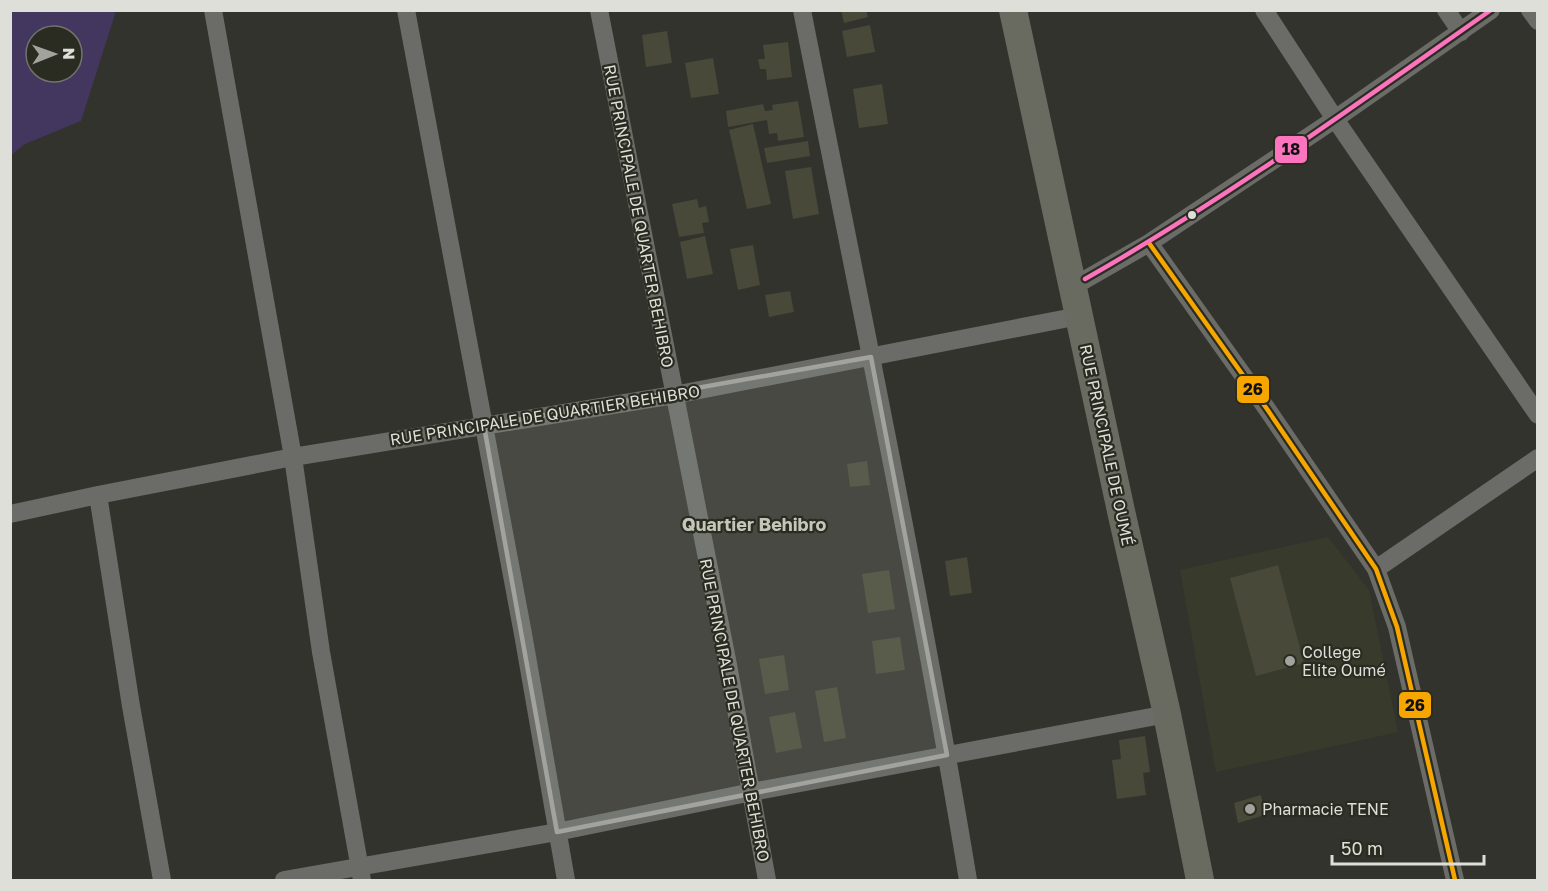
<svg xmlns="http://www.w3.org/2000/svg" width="1548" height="891" viewBox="0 0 1548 891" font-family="'Golos Text',sans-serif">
<rect width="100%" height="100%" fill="#32332d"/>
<!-- built -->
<path fill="#383b2b" d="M1328 537 1369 590 1398 732 1216 772 1180 570Z"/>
<!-- green -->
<path fill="#43365f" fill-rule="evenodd" d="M11 10 116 11 81 121 25 144 11 155ZM36 36H72V72H36Z"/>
<!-- building -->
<path fill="#484938" d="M841 10H866L868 17 844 23Z
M870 25 875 52 847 57 842 31Z
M667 31 672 63 646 67 642 35Z
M788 42 792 77 767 80 766 69H760L758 59H765L763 45Z
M713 58 719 94 691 98 685 63Z
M882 84 888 124 859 128 853 89Z
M798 101 804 137 778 141 777 133 769 134 767 120 728 127 726 111 763 104 765 111 773 110 772 105Z
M753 124 771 204 747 209 729 130Z
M808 141 810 156 767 163 764 148Z
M811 167 819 214 793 219 785 171Z
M697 199 699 208 706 206 709 222 702 223 704 233 679 237 672 204Z
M705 236 713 274 687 279 680 242Z
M753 245 760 285 738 290 730 249Z
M790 291 794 312 769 317 765 295Z
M867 461 870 485 850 487 847 464Z
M967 557 972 593 950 596 945 561Z
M1278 565 1304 663 1256 676 1230 578Z
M889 570 895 609 868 613 862 574Z
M900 637 905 670 876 674 872 641Z
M784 655 789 690 765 694 759 659Z
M837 687 846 738 824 742 815 691Z
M795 712 802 748 776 753 769 717Z
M1145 736 1150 772 1143 773 1146 795 1117 799 1112 760 1121 759 1119 740Z
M1261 795 1265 815 1238 823 1234 803Z"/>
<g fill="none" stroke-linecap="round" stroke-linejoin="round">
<!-- minor -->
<path stroke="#6b6c68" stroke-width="18" d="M213 10 293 457 321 652 362 880
M406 10 523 634 566 880
M599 10 728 665 767 880
M802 10C859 300 920 589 968 880
M1264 10 1335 119 1538 415
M1446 10 1461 32
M1530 10 1538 21
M1149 243 1267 409 1376 569 1397 627 1455 880
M1074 286 1149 243 1335 119 1491 10
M98 495 131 706 162 880
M10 514 98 495 293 457 674 395 1079 316
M1376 569 1538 458
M284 880 557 832 752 792 1167 714"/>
<!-- primary -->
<path stroke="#6a6b60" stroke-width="28" d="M1013 10 1121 511 1167 714 1200 880"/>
<!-- bus-1 casing -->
<g stroke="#2a2b21" stroke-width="9">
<path id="bus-1" d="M1149 243 1267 409 1376 569 1397 627 1455 880"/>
</g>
<!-- bus-2 casing -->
<g stroke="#2a2b21" stroke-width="9">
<path id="bus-2" d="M1085 279C1226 199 1358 103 1491 10"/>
</g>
<!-- bus-1 -->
<use href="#bus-1" stroke="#f7a600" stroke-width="4.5"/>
<!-- bus-2 -->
<use href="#bus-2" stroke="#fc73be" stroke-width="4.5"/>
</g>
<!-- marked area -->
<path fill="#a2a39d" fill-opacity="0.2" stroke="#a2a39d" stroke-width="4.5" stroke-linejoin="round" d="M871 357 947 755 557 832 484 426Z"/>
<!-- markers -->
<circle fill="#dedfd9" stroke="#2a2b21" stroke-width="2" cx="1192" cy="215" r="5"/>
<g fill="#a2a39d" stroke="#2a2b21" stroke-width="2">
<circle cx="1290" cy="661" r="6"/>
<circle cx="1250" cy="809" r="6"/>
</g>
<g text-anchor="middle" stroke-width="4.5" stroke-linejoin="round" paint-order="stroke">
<!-- street labels -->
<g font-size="16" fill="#dedfd9" stroke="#2a2b21">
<text transform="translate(639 216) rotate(79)" y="6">RUE PRINCIPALE DE QUARTER BEHIBRO</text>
<text transform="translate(545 415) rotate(-9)" y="6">RUE PRINCIPALE DE QUARTIER BEHIBRO</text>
<text transform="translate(1107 445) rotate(78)" y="6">RUE PRINCIPALE DE OUMÉ</text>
<text transform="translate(735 710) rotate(79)" y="6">RUE PRINCIPALE DE QUARTER BEHIBRO</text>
</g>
<!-- poi labels -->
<g font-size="16" fill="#dedfd9" stroke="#2a2b21" text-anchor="start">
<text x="1302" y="658">College<tspan x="1302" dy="18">Elite Oumé</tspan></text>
<text x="1262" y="815">Pharmacie TENE</text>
</g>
<!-- neighbourhood labels -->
<g font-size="18" font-weight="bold" fill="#c4c6ba" stroke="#2a2b21">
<text x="754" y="531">Quartier Behibro</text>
</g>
</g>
<g stroke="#2a2b21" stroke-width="2">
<rect x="1274" y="135" width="34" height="29" rx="6" fill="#fc73be"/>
<rect x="1236" y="375" width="34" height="29" rx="6" fill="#f7a600"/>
<rect x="1398" y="691" width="34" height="28" rx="6" fill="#f7a600"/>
</g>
<g font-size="16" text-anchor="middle" font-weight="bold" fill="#111">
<text x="1291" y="155">18</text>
<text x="1253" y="395">26</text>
<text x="1415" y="711">26</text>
</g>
<!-- border -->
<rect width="1548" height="891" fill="none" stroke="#dedfd9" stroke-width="24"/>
<!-- north arrow -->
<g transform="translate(54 54) rotate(89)"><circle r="28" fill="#2a2b21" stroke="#72736b" stroke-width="1.5"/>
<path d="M0-4.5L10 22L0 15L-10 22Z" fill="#a2a39d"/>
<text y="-9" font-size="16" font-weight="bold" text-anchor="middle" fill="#dedfd9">N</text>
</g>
<!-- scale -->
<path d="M1332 855v9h152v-9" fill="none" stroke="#dedfd9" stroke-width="3"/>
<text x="1341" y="855" font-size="18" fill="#dedfd9" stroke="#2a2b21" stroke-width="4.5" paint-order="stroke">50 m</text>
</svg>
